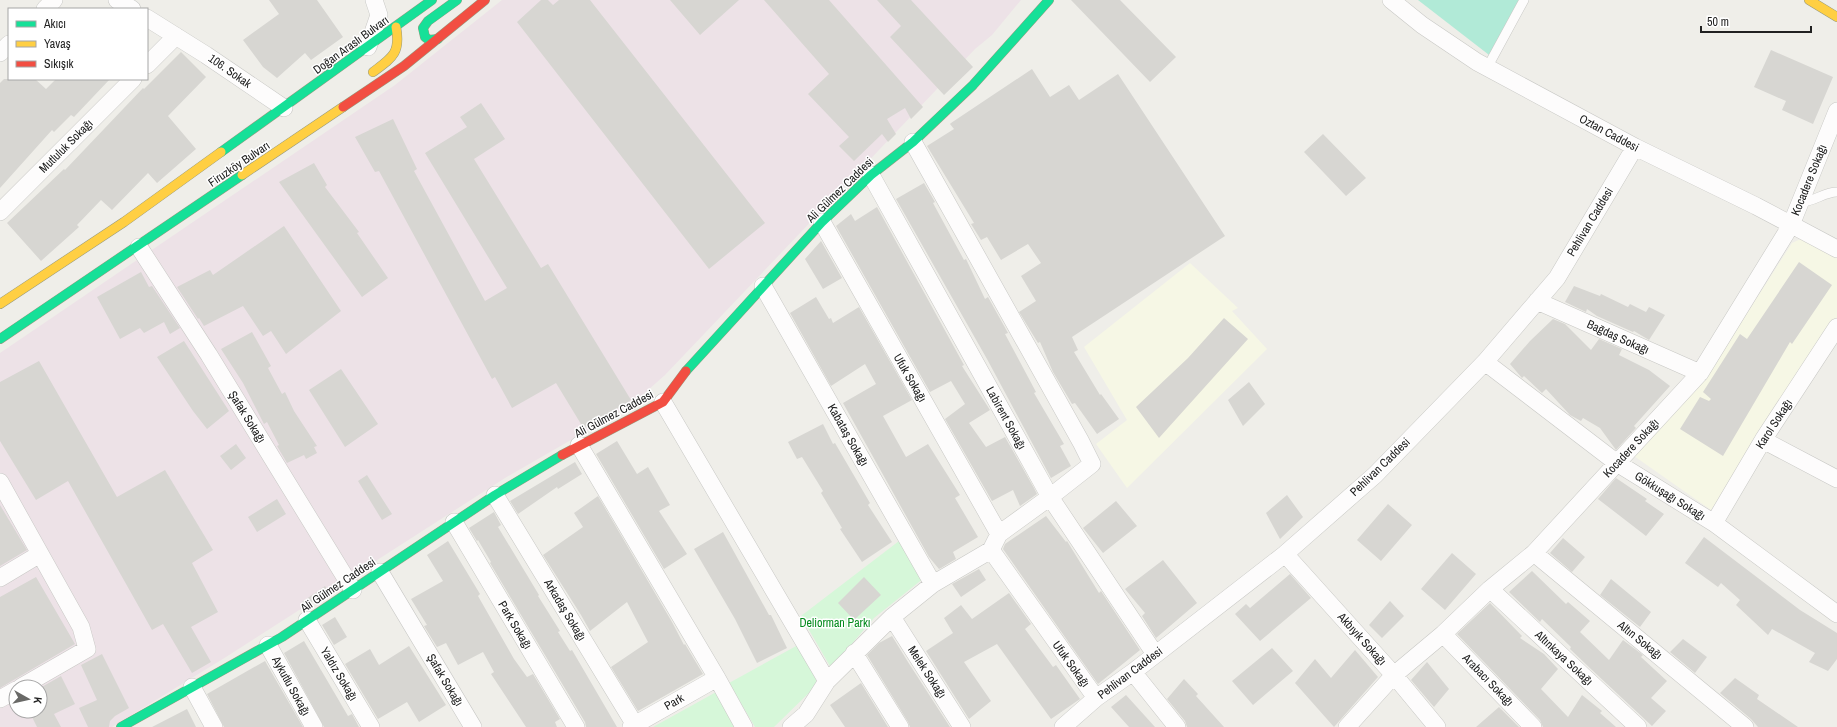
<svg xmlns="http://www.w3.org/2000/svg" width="1837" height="727" viewBox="0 0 1837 727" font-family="'Archivo Narrow',sans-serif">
<rect width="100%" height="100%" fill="#efeee9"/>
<!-- industrial -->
<path fill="#ede2e7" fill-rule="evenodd" d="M502 0H1021L992 35 975 49 665 375 630 406 505 478 226 657 112 727H0V353L395 85ZM16 687H40V711H16Z"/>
<!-- education -->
<path fill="#f6f7e5" d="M1803 238 1837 258V317L1711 510 1634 456 1715 363 1792 243Z
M1190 263 1238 308 1232 311 1267 349 1127 488 1096 444 1127 420 1084 347Z"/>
<!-- park -->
<path fill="#d6f7d9" d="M899 541 924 578 874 618 831 668 801 616Z
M798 645 816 678V686L774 727H755L729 683Z
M718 691 738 727H653Z"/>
<!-- pitch -->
<path fill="#b1ead7" d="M1418 0H1523L1493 58Z"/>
<!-- building -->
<path fill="#d7d6d2" d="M269 0H317L343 37 311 60 305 53 277 78 263 67 243 40 279 14Z
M541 0H548L553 5 559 0H590L765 223 709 269 517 22Z
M670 0H739L700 35Z
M764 0H829L923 107 911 119 905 108 887 119 896 134 888 142 882 134 854 161 839 146 849 137 808 94 829 74Z
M877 0H911L973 67 944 95 890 37 901 26Z
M1071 0H1120L1176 57 1150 82Z
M1771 50 1833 77 1813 124 1782 110 1786 101 1754 87Z
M181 52 206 77 168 116 196 149 157 183 148 173 112 210 101 200 77 225 79 227 41 261 7 223 64 169 65 170 143 88 144 89Z
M1032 69 1050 97 1069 85 1079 100 1118 74 1225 236 1072 337 1078 350 1074 352 1100 395 1101 394 1119 419 1097 434 1075 403 1072 404 1053 372 1040 342 1038 343 1019 312 1036 301 1021 276 1041 263 1028 244 1001 260 987 237 981 240 971 224 974 223 927 146 954 129 950 124 951 123Z
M4 79H35L46 89 56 79H110L74 117 71 115 54 132 52 130 0 188V83Z
M481 103 505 139 474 159 541 268 548 264 631 400 584 429 556 383 512 408 495 377 492 379 379 171 375 172 355 137 393 119 417 169 414 171 485 301 507 288 425 153 467 127 460 117Z
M1323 134 1366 178 1346 196 1304 152Z
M314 163 327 185 325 187 359 232 357 233 388 278 362 297 279 182Z
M924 183 935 202 933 203 964 260 966 259 985 299 988 297 1008 333 1005 334 1036 392 1034 393 1064 444 1060 446 1071 466 1051 478 987 359 896 199Z
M877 207 964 365 962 366 990 410 969 423 986 447 1005 437 1034 488 1037 494 1020 506 1013 490 992 501 945 419 965 404 951 381 930 392 836 226 851 214 855 221Z
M284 226 341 311 286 354 271 331 263 336 243 306 204 326 199 318 198 319 177 287 210 270 213 275Z
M821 241 842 278 823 289 805 259Z
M1799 262 1832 285 1792 344 1790 342 1723 456 1680 429 1700 397 1709 401 1711 399 1703 392 1740 334 1747 339Z
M141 272 149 287 152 286 180 328 170 334 164 322 144 333 140 328 120 339 97 297Z
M1574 286 1600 296 1601 294 1628 307 1630 304 1646 312 1649 307 1665 315 1649 340 1634 331 1633 332 1597 316 1587 309 1586 312 1565 302Z
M816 297 829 319 831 318 833 323 859 307 912 400 883 416 906 457 928 444 960 495 955 498 978 537 953 552 956 559 941 568 939 569 929 557 843 403 876 384 865 364 831 386 790 313Z
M1224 318 1248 339 1159 438 1136 407 1188 358Z
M1553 319 1565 324 1591 350 1599 339 1622 349 1619 355 1649 370 1670 386 1634 426 1636 428 1616 450 1600 428 1583 418 1581 421 1570 415 1546 389 1542 393 1524 376 1522 378 1510 364 1530 341Z
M252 332 271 366 268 368 282 394 285 392 294 411 317 446 314 447 317 453 306 459 304 455 287 463 277 446 279 445 267 422 264 424 243 383 221 349Z
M184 341 229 411 207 429 193 411 157 357Z
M39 361 117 497 165 470 213 550 192 563 218 612 191 627 211 662 192 673 163 624 152 630 68 481 36 500 0 441V382Z
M341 369 378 424 345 447 309 390Z
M1249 382 1265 404 1243 426 1228 400Z
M823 424 833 444 835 443 870 503 868 505 892 542 862 562 840 529 842 528 821 493 823 491 802 457 797 459 788 442Z
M617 441 637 474 648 467 670 505 659 511 687 554 664 569 596 454Z
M236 444 246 458 231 470 220 456Z
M575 462 582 474 558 489 557 487 518 514 510 501Z
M367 475 392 514 382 520 358 481Z
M1616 478 1647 499 1645 501 1664 514 1646 536 1598 499Z
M1287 495 1303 517 1280 539 1266 513Z
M598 496 672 622 684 645 685 644 703 674 638 711 611 667 648 642 627 602 590 631 581 615 543 555 583 527 574 513Z
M277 499 286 514 257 532 248 517Z
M1116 501 1137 526 1103 553 1083 528Z
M1388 504 1412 525 1381 561 1357 540Z
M0 505 27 550 0 566Z
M494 512 501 525 498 527 539 595 538 596 560 631 558 632 570 651 572 650 617 727H586L585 722 490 563 491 562 478 540 477 541 469 528Z
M1046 516 1066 542 1067 541 1099 593 1101 591 1140 650 1098 684 1003 549 1005 544Z
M723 532 769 615H771L787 648 757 663 735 619 694 549Z
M1704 537 1800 610 1837 633V659L1828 671 1809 662 1815 653 1772 629 1768 635 1736 605 1740 600 1721 583 1718 587 1685 563Z
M1563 538 1585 557 1572 572 1550 553Z
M448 541 480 594 478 596 514 659 527 677 533 674 560 719 555 722 557 727H526L491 674 494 672 483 652 458 665 446 643 437 647 424 626 427 625 411 599 443 581 427 555Z
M1452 553 1476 574 1445 610 1421 589Z
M1163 560 1197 603 1156 638 1142 616 1145 613 1125 589Z
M979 569 986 580 961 597 952 584Z
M1532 571 1566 604 1568 602 1590 621 1580 632 1609 660 1623 640 1643 655 1641 657 1667 681 1651 698 1666 711 1652 726 1592 670 1570 649 1571 647 1542 619 1540 622 1509 592Z
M1290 574 1311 598 1260 641 1235 614 1246 604 1250 608Z
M36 577 75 644 0 688V597Z
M864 577 881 595 854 620 838 603Z
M1611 579 1651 612 1640 627 1600 595Z
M325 586 328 591 305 607 302 602Z
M1009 593 1031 624 1025 629 1053 667 1056 665 1080 699 1051 719 997 644 964 662 991 701 969 719 926 651 953 633 944 618 961 605 972 619Z
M1390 601 1404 616 1382 638 1369 625Z
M1490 603 1522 636 1520 638 1544 654 1558 669 1541 689 1568 717 1582 695 1602 711 1600 713 1616 727H1543L1540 720 1457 634Z
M335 617 347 637 334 645 322 625Z
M892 636 908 662 950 727H910L908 722 867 655 879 643Z
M1683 639 1707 657 1695 673 1670 652Z
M304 641 348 716 352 714 359 727H324L284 653Z
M409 646 446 705 419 722 407 702 378 719 345 664 370 649 379 665Z
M1272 648 1293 671 1253 705 1232 681Z
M1355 650 1378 677 1334 727 1295 683 1315 659 1331 678Z
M102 654 129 708 115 716 110 721 109 727H88L79 708 97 700 81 665Z
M265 661 303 727H224L207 694Z
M1427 662 1449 689 1434 707 1411 680Z
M61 676 75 704 54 714 61 727H37L29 711H40V688Z
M1735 678 1759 695 1757 699 1798 727H1758L1751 719 1720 693Z
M1184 679 1198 694 1196 696 1224 727H1187L1185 721 1167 699Z
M861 683 888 727H845L830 705Z
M1126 695 1155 727H1129L1111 707Z
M1499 707 1519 727H1476Z
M187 709 196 727H152Z"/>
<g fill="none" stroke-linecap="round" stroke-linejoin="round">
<!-- lane casing -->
<g stroke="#c8c8c5" stroke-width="10">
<path id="lane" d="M1487 68 1524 0
M1801 202C1814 202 1824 192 1837 192"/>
</g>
<!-- street casing -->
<g stroke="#c8c8c5" stroke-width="18">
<path id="street" d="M117 0 132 9
M1391 0 1422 25 1477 62 1635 147 1756 206 1837 249
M45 9 54 0
M147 18 206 55 284 108
M368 47 379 15 374 0
M0 53 9 44
M147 65 176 36
M871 175 1050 497 1155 654
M0 212 133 79
M822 222 999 534
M139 247 209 355 353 590
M763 286 933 584
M1537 301 1700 373
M1485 362 1617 463 1714 523 1837 614
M663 402 827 681
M1763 440 1837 479
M579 445 717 678 744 727
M0 482 81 627 87 649 21 687
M495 495 635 725
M454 522 576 727
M1714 523 1763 440 1837 327
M991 550 1096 698
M1534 553 1745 727
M1285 554 1394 675 1437 727
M380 572 473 727
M0 578 40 554
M1490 589 1638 727
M892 617 962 727
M307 620 371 727
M1443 634 1533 727
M268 645 314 727
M854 653 900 727
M1133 672 1177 727
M192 687 214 727
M0 699 16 690
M631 727 717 678
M791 727 806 714 827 681 892 617 933 584 991 550 999 534 1050 497 1092 464 1081 442 913 142
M1063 727 1096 698 1133 672 1285 554 1375 475 1485 362 1557 278 1635 147
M1347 727 1394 675 1443 634 1490 589 1534 553 1700 373 1791 225 1837 111"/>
</g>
<!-- fast casing -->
<g stroke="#969a7f" stroke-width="10">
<path id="fast" d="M438 39 429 40 425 37 423 28 428 21 457 0
M221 152 432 0
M0 339 242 175
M686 371 822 222 871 175 913 142 973 85 1049 0
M121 727 282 637 495 495 562 455"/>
</g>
<!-- slow casing -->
<g stroke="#969a7f" stroke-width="10">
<path id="slow" d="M1809 0 1837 17
M373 72C392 58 401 53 396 27
M242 175 343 107
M0 304 124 222 221 152"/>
</g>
<!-- jam casing -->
<g stroke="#969a7f" stroke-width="10">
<path id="jam" d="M343 107 404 66 485 0
M562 455 663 402 686 371"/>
</g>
<!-- lane -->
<use href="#lane" stroke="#fdfcfc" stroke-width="9"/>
<!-- street -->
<use href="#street" stroke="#fdfcfc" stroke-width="17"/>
<!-- fast -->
<use href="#fast" stroke="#16e098" stroke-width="9"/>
<!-- slow -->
<use href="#slow" stroke="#ffcf43" stroke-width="9"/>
<!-- jam -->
<use href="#jam" stroke="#f24e42" stroke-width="9"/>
</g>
<g text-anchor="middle" stroke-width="3" stroke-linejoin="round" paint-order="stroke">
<!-- street labels -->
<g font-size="12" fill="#212121" stroke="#fff">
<text transform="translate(351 45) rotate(-36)" y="4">Doğan Araslı Bulvarı</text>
<text transform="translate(230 71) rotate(35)" y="4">106. Sokak</text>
<text transform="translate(1609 133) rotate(28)" y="4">Oztan Caddesi</text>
<text transform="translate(66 146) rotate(-45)" y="4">Mutluluk Sokağı</text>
<text transform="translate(239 164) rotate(-34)" y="4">Firuzköy Bulvarı</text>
<text transform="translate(1809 180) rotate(-68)" y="4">Kocadere Sokağı</text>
<text transform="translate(840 190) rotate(-44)" y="4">Ali Gülmez Caddesi</text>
<text transform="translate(1590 222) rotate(-59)" y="4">Pehlivan Caddesi</text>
<text transform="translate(1618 337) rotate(24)" y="4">Bağdaş Sokağı</text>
<text transform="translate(910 378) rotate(60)" y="4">Ufuk Sokağı</text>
<text transform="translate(614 414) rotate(-28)" y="4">Ali Gülmez Caddesi</text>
<text transform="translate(247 417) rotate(58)" y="4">Şafak Sokağı</text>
<text transform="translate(1006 418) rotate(61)" y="4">Labirent Sokağı</text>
<text transform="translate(1774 424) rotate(-57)" y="4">Karol Sokağı</text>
<text transform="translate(848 435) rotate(60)" y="4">Kabataş Sokağı</text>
<text transform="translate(1631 448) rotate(-47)" y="4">Kocadere Sokağı</text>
<text transform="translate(1380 467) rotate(-44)" y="4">Pehlivan Caddesi</text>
<text transform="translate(1670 496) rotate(32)" y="4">Gökkuşağı Sokağı</text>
<text transform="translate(338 585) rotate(-34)" y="4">Ali Gülmez Caddesi</text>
<text transform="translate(565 610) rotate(59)" y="4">Arkadaş Sokağı</text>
<text transform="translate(515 625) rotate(59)" y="4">Park Sokağı</text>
<text transform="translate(1362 639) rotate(48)" y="4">Akbıyık Sokağı</text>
<text transform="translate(1640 640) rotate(39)" y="4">Altın Sokağı</text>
<text transform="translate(1564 658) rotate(43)" y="4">Altınkaya Sokağı</text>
<text transform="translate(1071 664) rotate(54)" y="4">Ufuk Sokağı</text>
<text transform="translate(927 672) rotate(57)" y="4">Melek Sokağı</text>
<text transform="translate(1130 673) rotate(-37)" y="4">Pehlivan Caddesi</text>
<text transform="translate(339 674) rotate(59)" y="4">Yaldız Sokağı</text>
<text transform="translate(445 680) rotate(59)" y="4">Şafak Sokağı</text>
<text transform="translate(1488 680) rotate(46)" y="4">Arabacı Sokağı</text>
<text transform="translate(291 686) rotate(61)" y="4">Aykutlu Sokağı</text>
<text transform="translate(674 702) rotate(-30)" y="4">Park</text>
</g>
<!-- park labels -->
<g font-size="12" fill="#038a1c" stroke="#fff">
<text x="835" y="627">Deliorman Parkı</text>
</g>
</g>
<!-- legend -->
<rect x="8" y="8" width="140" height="72" fill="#ffffff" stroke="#a6a6a6"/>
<rect x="16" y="21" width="20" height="6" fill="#16e098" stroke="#a6a6a6"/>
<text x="44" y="28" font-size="12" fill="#212121">Akıcı</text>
<rect x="16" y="41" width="20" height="6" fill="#ffcf43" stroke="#a6a6a6"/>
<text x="44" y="48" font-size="12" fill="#212121">Yavaş</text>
<rect x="16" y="61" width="20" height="6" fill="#f24e42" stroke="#a6a6a6"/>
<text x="44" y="68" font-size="12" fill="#212121">Sıkışık</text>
<!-- north arrow -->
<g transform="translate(28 699) rotate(98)"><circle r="19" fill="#ffffff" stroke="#a6a6a6"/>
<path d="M0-3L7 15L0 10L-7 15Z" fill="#696967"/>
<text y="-6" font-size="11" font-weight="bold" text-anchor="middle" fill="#212121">K</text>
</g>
<!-- scale -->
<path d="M1701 26v6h110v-6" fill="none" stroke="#212121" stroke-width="2"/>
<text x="1707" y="26" font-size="12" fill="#212121" stroke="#ffffff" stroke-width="3" paint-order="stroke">50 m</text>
</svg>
